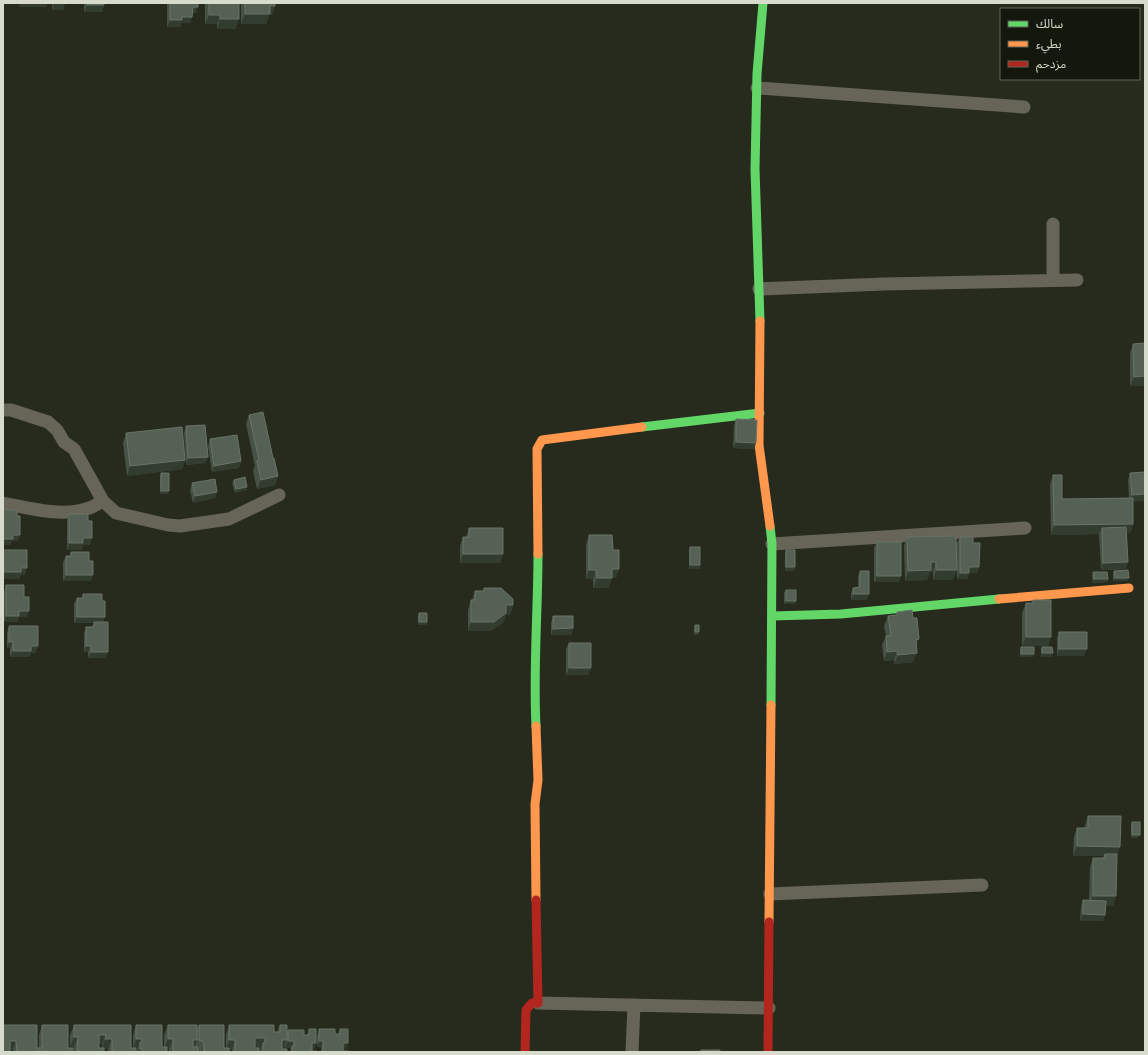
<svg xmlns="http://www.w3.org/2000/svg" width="1148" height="1055" viewBox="0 0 1148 1055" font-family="Quicksand,'Noto Sans Arabic',sans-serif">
<rect width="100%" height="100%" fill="#272b1d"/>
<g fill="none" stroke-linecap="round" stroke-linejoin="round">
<!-- street -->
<path stroke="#676458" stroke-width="13" d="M757 88 1024 107
M1053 280V224
M759 289 884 284 1077 280
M3 410H11L48 422 57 430 64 442 74 449 103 501 116 513 168 525 180 526 229 519 279 495
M3 503C28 508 61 517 86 509 92 508 97 504 103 501
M772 544 1025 528
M770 894 982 885
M538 1003 769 1008
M632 1052 634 1005"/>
<!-- fast -->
<path stroke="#63d668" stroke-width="9" d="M760 321 755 169 757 74 763 3
M642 427 760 413
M770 526 772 544 771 705
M772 616 841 614 999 599
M536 726C533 669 538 612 538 554"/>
<!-- slow -->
<path stroke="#ff974d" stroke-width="9" d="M760 321 759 445 770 526
M538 554 537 449 542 440 642 427
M999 599 1129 588
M536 726 538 780 535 804 536 900
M769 922 771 705"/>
<!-- jam -->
<path stroke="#b3261e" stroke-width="9" d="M525 1052 526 1010 532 1003H538L536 900
M768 1052 769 922"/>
</g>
<!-- wall -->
<path fill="#455245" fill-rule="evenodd" d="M52 3H65L63 10H52Z
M84 3H104L102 12H84Z
M167 3H198L196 13H193L190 23H181L180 27H167Z
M205 3H239V19L235 29H217V24H205Z
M241 3H275V6L272 15H269L266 24H241Z
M1133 344 1145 386H1130V353Z
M249 415 273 458 278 476 275 485 257 489 253 471 255 466 246 424Z
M736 419 754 449 733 448 734 426Z
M186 426 208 457 205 463 186 465 184 433Z
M126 433 185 460 182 469 127 476 123 443Z
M210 439 241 461 239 468 212 472 208 446Z
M161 473 168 494H160V476Z
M1130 473 1133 501V524L1130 533H1127L1126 569 1101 570 1099 534 1051 535 1050 485 1053 475 1062 499 1129 498 1128 480Z
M234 480 246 490 235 493 232 483Z
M192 483 217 492 215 498 193 503 190 490Z
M69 514 88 521 90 545H83L81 550H67V520Z
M469 528 503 554 500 563H460V546L463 537H466Z
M589 535 613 550 619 569 616 578H612L608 588H593V579H586V545Z
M956 536 953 580H933V572H930L927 580 905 581 904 546 907 537Z
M960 537 973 543 979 567 977 573H969L967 579H957V543Z
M877 542 899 582H874V548Z
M690 547 700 565 699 569H689V550Z
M786 550 795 567 794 571H785V553Z
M71 552 89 561 91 581H63V562L66 556H70Z
M860 571 867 600H851V594L853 588 858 587V577Z
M1114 571 1129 578 1127 581H1113V574Z
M1093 572 1108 579 1107 582 1093 583 1092 576Z
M6 585 24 597 27 617H19L17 622H4V592Z
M484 588 513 605 510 615H506L503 623 490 631H468V610L471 600H472L475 591H483Z
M786 590 796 601 795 604H784V593Z
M83 594 102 601 106 658H88V652H84V633L86 627H92L94 623H74V604L77 598H82Z
M1033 600 1051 637 1048 646H1022V613L1026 603H1032Z
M897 612 916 646 913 662 894 664V660L884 661 882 645 886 636 884 626 888 616 896 615Z
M1145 612V632L1144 614Z
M419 613 427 622 426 625H418V617Z
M553 616 573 628 571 635H551V623Z
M695 625 699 632 698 635H694V629Z
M9 626 38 646 35 653H31L29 657H10V648H7V633Z
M1059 632 1084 656H1057V639Z
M569 643 588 675H566V649Z
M1021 647 1034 654 1033 657H1020V651Z
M1042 647 1053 653 1051 657H1041V650Z
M1088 816 1117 856 1113 906H1106L1105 915 1103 921H1080L1081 907 1083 900H1089L1090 867 1093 858H1103L1104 856H1073L1074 837 1077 828H1084L1085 826Z
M1132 822 1138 838H1131V825Z
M3 1025 37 1048H39V1035L42 1025 73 1052H13V1050H10Z
M74 1025H131V1048H133V1035L136 1025 162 1047H164V1035L168 1025 197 1029 199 1025 224 1048H226V1035L229 1025 277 1032 280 1025 287 1032 288 1030 304 1035H307L309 1029 316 1043 314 1049H312V1051L316 1052H290L291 1048H285V1044L284 1049 287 1052H259L261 1048H255L259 1052H232V1050H229V1052H200L198 1051V1052H169V1049H167V1052H136L138 1049H136V1052H108V1049H104V1052H74V1047H70V1035ZM99 1044H102V1048H99Z
M319 1029 335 1034H338L340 1029 348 1043 345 1049H343V1051L348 1052H321V1047H317V1036Z"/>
<!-- shaded-wall -->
<path fill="#323c2f" d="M20 3H48L46 7H19Z
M54 3H65L63 10H52Z
M87 5H104L102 12H84Z
M270 6H275L272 15H269L266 24H241L245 14Z
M193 7H198L196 13H190Z
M209 15H220L217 24H205Z
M182 17H192L190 23H181L180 27H167L170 20Z
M220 19H239L235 29H217Z
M1145 376V386H1130L1134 377Z
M736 442 756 443 754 449 733 448Z
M208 457 205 463 186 465 188 458Z
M185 460 182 469 127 476 130 466Z
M241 461 239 468 212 472 214 466Z
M278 476 275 485 257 489 261 480Z
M247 487 246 490 235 493 236 489Z
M161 491H169L168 494H160Z
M217 492 215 498 193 503 195 496Z
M1145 494V501L1129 502 1132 495Z
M1133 524 1130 533 1102 534V528L1099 534 1051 535 1054 525Z
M13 535H20L18 541H12L10 545H3V539Z
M83 538H92L90 545H83L81 550H67L69 543Z
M463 554H503L500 563H460Z
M931 562H936L933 572H930L927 580 905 581 908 571Z
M1128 562 1126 569 1101 570 1103 563Z
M690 565H700L699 569H689Z
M786 567H795L794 571H785Z
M969 567H979L977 573H969L967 579H957L960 573Z
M21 568H27L25 575H21L19 579H3V574L4 572Z
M612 569H619L616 578H612L608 588H593L597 578Z
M589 570H596L593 579H586Z
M936 570H957L953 580H933Z
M66 575H93L91 581H63Z
M877 576H901L899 582H874Z
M1115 578H1129L1127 581H1113Z
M1094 579H1108L1107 582 1093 583Z
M853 594H869L867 600H851Z
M786 601H796L795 604H784Z
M506 605H513L510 615H506L503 623 490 631H468L471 622Z
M19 611H29L27 617H19L17 622H4L6 616Z
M77 617H105L103 623H74Z
M419 622H427L426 625H418Z
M573 628 571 635H551L553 629Z
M695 632H699L698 635H694Z
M1026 637H1051L1048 646H1022Z
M919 639 915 649 916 640Z
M9 642H13L10 648H7Z
M31 646H38L35 653H31L29 657H10L13 651Z
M86 646H91L88 652H84Z
M1059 649H1087L1084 656H1057Z
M897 651 894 660 884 661 887 652Z
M91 652H108L106 658H88Z
M917 653 913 662 894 664 898 655Z
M1042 653H1053L1051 657H1041Z
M1021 654H1034L1033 657H1020Z
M569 668H591L588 675H566Z
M1132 835H1140L1138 838H1131Z
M1077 846 1120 847 1117 856 1105 854 1104 856H1073Z
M1093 896H1116L1113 906H1089Z
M1083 914 1105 915 1103 921H1080Z
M99 1035H106L102 1044H96Z
M74 1037H78L74 1047H70Z
M255 1038H265L261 1048H251Z
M105 1039H112L108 1049H102Z
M136 1039H142L140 1046V1042L138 1049H133Z
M168 1039H173L169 1049H164Z
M193 1040H197L194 1050Z
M229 1040H235L232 1050H226Z
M282 1040H287L283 1050H279Z
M10 1041H16L13 1050H7Z
M288 1041H294L292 1048V1046L291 1048H285Z
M319 1041H323L321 1047H317Z
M312 1043H316L314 1049H309Z
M343 1043H348L345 1049H341Z
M140 1049H142L141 1052H139Z"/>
<!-- building -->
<path fill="#556154" stroke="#697466" d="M87 3H104V5H87Z
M170 3H198V7H193L192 17H182V20H170Z
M209 3H239V19H220V15H209Z
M245 3H275V6H270V14H245Z
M1145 343V376L1134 377 1133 344Z
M263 412 273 458H274L278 476 261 480 257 461 259 460 249 415Z
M736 419 757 420 756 443 736 442Z
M205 425 208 457 188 458 186 426Z
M182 427 185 460 130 466 126 433Z
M237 435 241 461 214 466 210 439Z
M1145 472V494L1132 495 1130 473Z
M161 473H169V491H161Z
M1053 475H1062V499L1133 498V524L1054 525Z
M245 477 247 487 236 489 234 480Z
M215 479 217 492 195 496 192 483Z
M3 510H17V516H20V535H13V539H3Z
M69 514H88V521H92V538H83V543H69Z
M1126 527 1128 562 1103 563 1102 528Z
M469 528H503V554H463V537H469Z
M589 535H612L613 550H619V569H612V578H597L596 570H589Z
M956 536 957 570H936V562H931V570L908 571 907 537Z
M960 537H973V543H980L979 567H969V573H960Z
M877 542H901V576H877Z
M690 547H700V565H690Z
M3 550H27V568H21V572H4Z
M786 550H795V567H786Z
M71 552H89V561H93V575H66V556H71Z
M1128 570 1129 578H1115L1114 571Z
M860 571H869V594H853V588L860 587Z
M1093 572H1107L1108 579H1094Z
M6 585H24V597H29V611H19V616H6Z
M484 588H501L513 599V605H506V613L494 622H471V600H475V591H484Z
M786 590H796V601H786Z
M83 594H102V601H105V617H77V598H83Z
M1033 600H1051V637H1026V603H1033Z
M912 610 913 618H917L919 639 916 640 917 653 898 655 897 651 887 652 886 636 891 635 888 616 897 615V612Z
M419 613H427V622H419Z
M553 616H573V628L553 629Z
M94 622H108V652H91V646H86V627H94Z
M695 625H699V632H695Z
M9 626H38V646H31V651H13V642H9Z
M1059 632H1087V649H1059Z
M569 643H591V668H569Z
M1021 647H1034V654H1021Z
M1042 647H1052L1053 653H1042Z
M1088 816H1121L1120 847 1077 846V828H1088Z
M1132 822H1140V835H1132Z
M1105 854H1117L1116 896H1093V858H1104Z
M1083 900 1106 901 1105 915 1083 914Z
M3 1025H37V1048H42V1025H68V1048H73V1052H48V1051L17 1052 16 1041H10V1052H3Z
M74 1025H131V1048H136V1052H112V1039H105L106 1035H99V1048H104V1052H80V1051H77L78 1037H74Z
M136 1025H162V1047H167V1052H142V1049H140V1042H142V1039H136Z
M168 1025H197V1040H193V1047H198V1052H173V1039H168Z
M199 1025H224V1048H229V1052H206V1051H204V1042L199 1040Z
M229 1025H274V1032H280V1025H287V1040H282V1049H287V1052H263V1043H265V1038H255V1048H259V1052H235V1040H229Z
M309 1029H316V1043H312V1051H316V1052H292V1046H294V1041H288V1030H304V1035H309Z
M319 1029H335V1034H340V1029H348V1043H343V1051H348V1052H323V1041H319Z
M701 1050H720V1052H701Z"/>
<!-- border -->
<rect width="1148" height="1055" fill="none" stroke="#d6dbcc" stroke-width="8"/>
<!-- legend -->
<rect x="1000" y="8" width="140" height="72" fill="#14170c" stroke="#626559"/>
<rect x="1008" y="21" width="20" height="6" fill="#63d668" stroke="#626559"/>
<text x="1036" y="28" font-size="12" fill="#d6dbcc">سالك</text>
<rect x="1008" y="41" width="20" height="6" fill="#ff974d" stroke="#626559"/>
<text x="1036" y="48" font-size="12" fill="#d6dbcc">بطيء</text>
<rect x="1008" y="61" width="20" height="6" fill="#b3261e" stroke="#626559"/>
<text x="1036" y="68" font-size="12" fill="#d6dbcc">مزدحم</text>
</svg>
